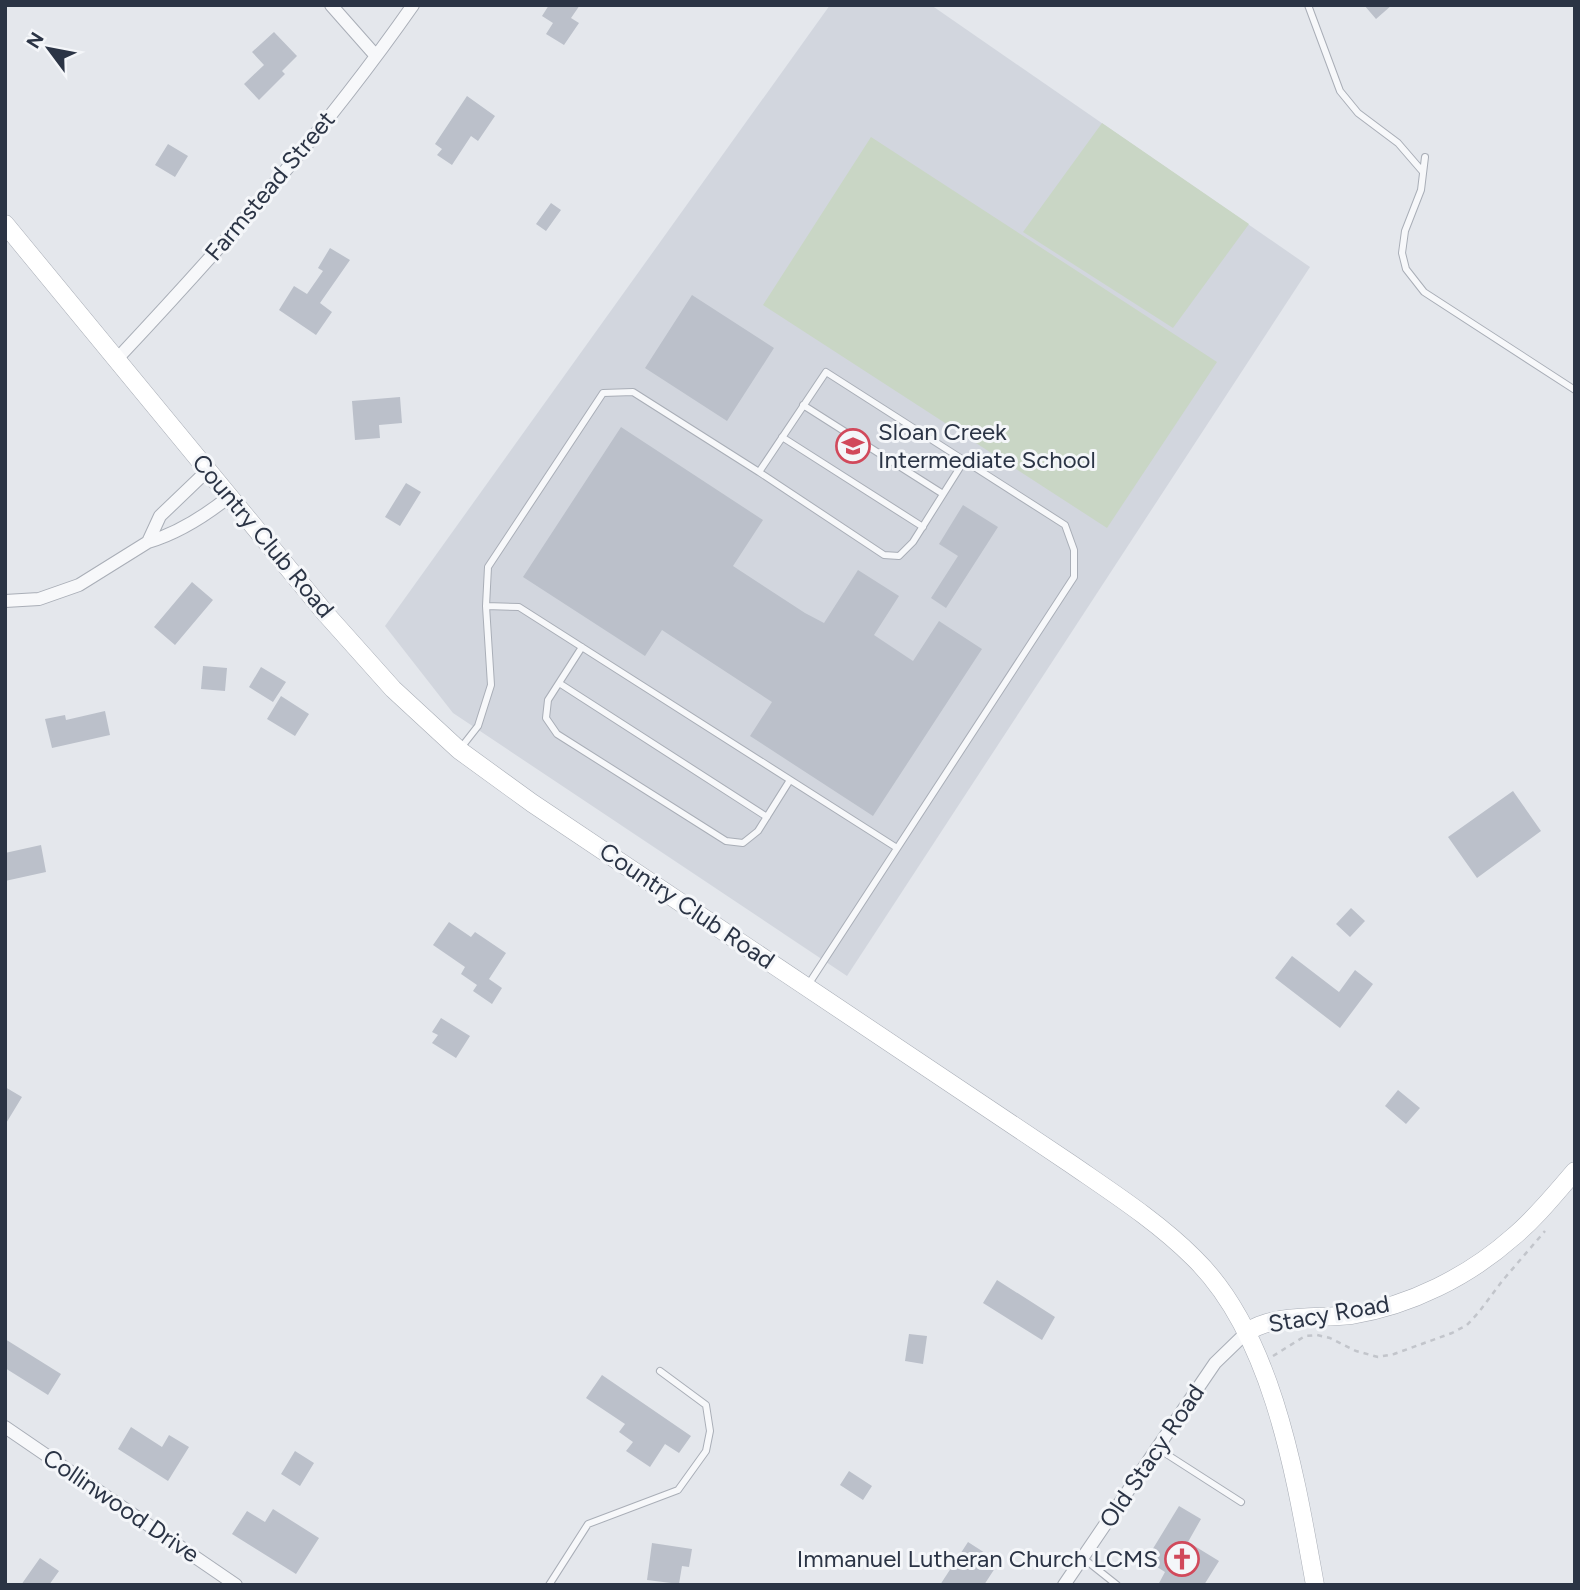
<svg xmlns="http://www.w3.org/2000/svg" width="1580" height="1590" viewBox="0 0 1580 1590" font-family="Figtree,sans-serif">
<rect width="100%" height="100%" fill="#e4e7ec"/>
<!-- built -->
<path fill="#d2d6de" d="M830 5H931L1310 267 847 976 453 713 385 626Z"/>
<!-- green -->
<path fill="#c9d6c5" d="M1102 123 1249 224 1173 328 1023 232Z
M871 137 1217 362 1107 528 763 305Z"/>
<!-- building -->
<path fill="#bbc0ca" d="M549 5H580L571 18 579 23 564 45 546 34 553 23 542 16Z
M1364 5H1392L1376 19Z
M274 32 297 56 282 71 285 74 259 100 244 84 264 65 252 52Z
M467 96 495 116 478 141 471 136 452 165 437 155 442 149 435 144Z
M168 144 188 156 175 177 155 165Z
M551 203 561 210 546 231 536 224Z
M330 248 350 260 320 303 332 312 316 335 279 310 294 286 307 294 323 271 318 268Z
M692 295 774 348 727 421 645 368Z
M400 397 402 423 379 425 380 438 355 440 352 401Z
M621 427 763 520 733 566 805 613 824 623 858 570 899 596 874 635 913 661 939 621 982 649 873 816 750 736 772 702 662 630 645 656 523 577Z
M406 483 421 492 400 526 385 517Z
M963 505 998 527 946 608 931 598 958 556 939 544Z
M192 582 213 600 175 645 154 627Z
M203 666 227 668 225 691 201 689Z
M261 667 286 682 273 702 249 687Z
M281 696 309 714 295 736 267 719Z
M105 711 110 735 52 748 45 719 65 715 66 720Z
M1513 791 1541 831 1477 878 1448 837Z
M41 845 46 872 5 881V853Z
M1351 908 1365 921 1350 937 1336 924Z
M449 922 471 937 475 932 506 953 489 979 502 988 492 1004 473 991 477 985 461 974 465 967 433 945Z
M1292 956 1339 992 1355 970 1373 984 1340 1028 1275 978Z
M441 1018 470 1036 456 1058 432 1043 438 1035 432 1032Z
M5 1087 22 1097 5 1125Z
M1398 1090 1420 1108 1406 1124 1385 1106Z
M997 1280 1055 1317 1042 1340 983 1303Z
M909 1334 927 1336 923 1364 905 1361Z
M5 1339 61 1374 48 1395 5 1368Z
M602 1375 691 1436 679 1453 665 1444 650 1467 626 1451 633 1442 619 1432 625 1424 586 1398Z
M131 1427 162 1447 169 1435 189 1447 168 1481 118 1449Z
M295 1451 314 1463 300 1486 281 1474Z
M849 1471 872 1486 863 1500 840 1485Z
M1179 1506 1201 1519 1188 1542 1219 1561 1204 1585H1158L1165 1572 1146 1560Z
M273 1509 319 1538 296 1574 232 1534 247 1511 265 1522Z
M968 1542 999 1562 984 1585H940Z
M652 1543 692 1549 689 1567 682 1566 679 1584 647 1580Z
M40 1558 59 1571 49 1585H21Z"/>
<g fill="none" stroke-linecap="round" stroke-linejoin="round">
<!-- service casing -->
<g stroke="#a9aeb7" stroke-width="8">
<path id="service" d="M1308 5 1340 91 1358 113 1398 143 1423 172
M1425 157 1421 190 1405 231 1402 253 1406 269 1424 292 1575 390
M803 405 943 494
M782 437 923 527
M759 472 884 555 899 556 913 542 964 461
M486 606 519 607 897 848
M582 647 548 700 546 718 557 734 726 841 743 843 758 831 790 780
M559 683 767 817
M460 749 478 726 491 685 486 606 488 567 603 393 633 392 759 472 826 372 1065 525 1074 550V577L808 985
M1157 1448 1241 1502
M1083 1558 1117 1585
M549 1585 588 1524 678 1490 706 1451 710 1431 706 1405 660 1371"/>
</g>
<!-- minor casing -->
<g stroke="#a9aeb7" stroke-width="14">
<path id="minor" d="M331 5 376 56
M117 359C222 247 325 131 413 5
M208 470 160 516 148 542C179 533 205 516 230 496
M5 601 39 599 79 585 148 542
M5 1427 236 1585
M1064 1585 1215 1363 1247 1332"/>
</g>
<!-- secondary casing -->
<g stroke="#a9aeb7" stroke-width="19">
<path id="secondary" d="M5 224 326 614 393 689 459 750 532 803 1071 1164C1113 1193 1158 1222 1194 1258 1274 1336 1296 1480 1315 1585
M1247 1332C1276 1313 1318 1319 1351 1315 1410 1306 1469 1276 1513 1237 1536 1218 1555 1194 1575 1171"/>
</g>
<!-- path -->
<path stroke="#c2c5cb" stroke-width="2.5" stroke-dasharray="5 5" stroke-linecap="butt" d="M1273 1356 1305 1336 1317 1335 1330 1338 1356 1351 1378 1357 1394 1354 1452 1333 1467 1325 1479 1312 1503 1280 1545 1231"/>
<!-- service -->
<use href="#service" stroke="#f7f8fa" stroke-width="6"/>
<!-- minor -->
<use href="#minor" stroke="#f7f8fa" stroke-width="12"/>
<!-- secondary -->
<use href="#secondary" stroke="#fff" stroke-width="18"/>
</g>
<!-- icons -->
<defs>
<g id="school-ring" transform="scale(1.75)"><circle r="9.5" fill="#f4f6f9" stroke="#d1495b" stroke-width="1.5"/><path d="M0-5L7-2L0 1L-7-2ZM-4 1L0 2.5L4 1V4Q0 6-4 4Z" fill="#d1495b"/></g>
<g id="church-ring" transform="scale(1.75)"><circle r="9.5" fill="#f4f6f9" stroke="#d1495b" stroke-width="1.5"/><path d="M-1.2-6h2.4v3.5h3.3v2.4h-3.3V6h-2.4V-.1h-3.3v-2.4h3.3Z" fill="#d1495b"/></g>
</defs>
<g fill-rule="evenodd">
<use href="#school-ring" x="853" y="446"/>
<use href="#church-ring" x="1182" y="1559"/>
</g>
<g text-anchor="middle" stroke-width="6" stroke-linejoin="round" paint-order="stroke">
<!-- street labels -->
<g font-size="24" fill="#2b3445" stroke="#f4f6f9">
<text transform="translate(270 186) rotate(-50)" y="8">Farmstead Street</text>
<text transform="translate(263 536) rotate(50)" y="8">Country Club Road</text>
<text transform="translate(687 906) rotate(34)" y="8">Country Club Road</text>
<text transform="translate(1329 1314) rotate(-10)" y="8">Stacy Road</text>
<text transform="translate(1152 1456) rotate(-56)" y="8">Old Stacy Road</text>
<text transform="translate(121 1506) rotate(34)" y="8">Collinwood Drive</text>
</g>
<!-- poi labels -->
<g font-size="24" fill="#2b3445" stroke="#f4f6f9" text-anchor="start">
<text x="878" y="440">Sloan Creek<tspan x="878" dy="28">Intermediate School</tspan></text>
<text x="1158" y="1567" text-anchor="end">Immanuel Lutheran Church LCMS</text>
</g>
</g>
<!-- border -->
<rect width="1580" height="1590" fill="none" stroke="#2b3445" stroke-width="14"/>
<!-- north arrow -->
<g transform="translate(49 49) rotate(302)" stroke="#f4f6f9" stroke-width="5" paint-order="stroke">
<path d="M0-5L12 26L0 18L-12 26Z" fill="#2b3445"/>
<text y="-10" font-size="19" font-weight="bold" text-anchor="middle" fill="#2b3445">N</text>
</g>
</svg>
